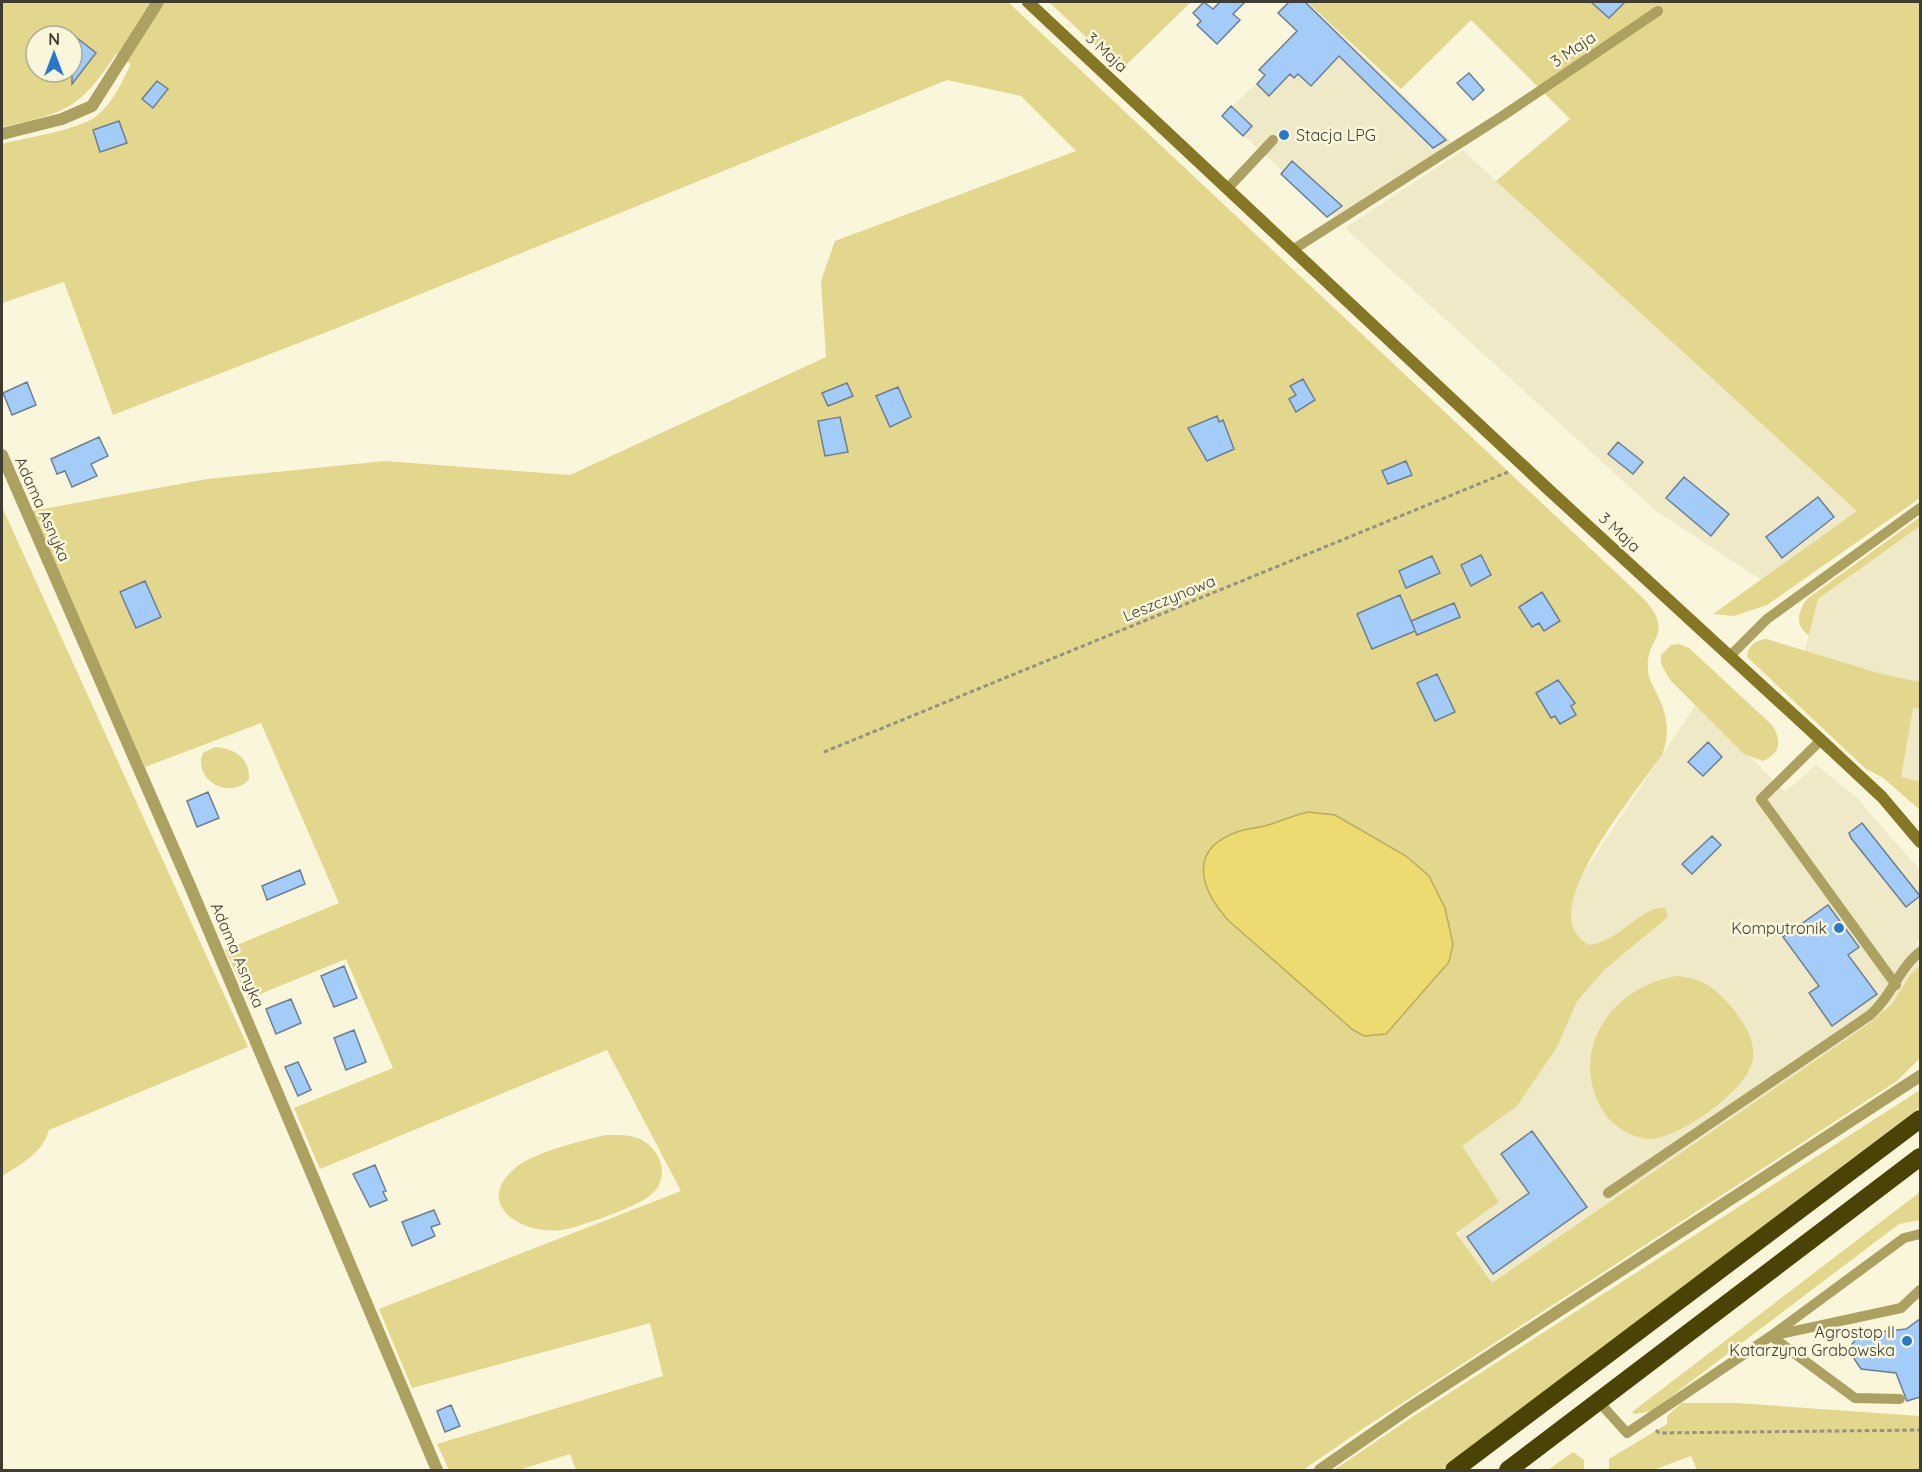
<svg xmlns="http://www.w3.org/2000/svg" width="1922" height="1472" viewBox="0 0 1922 1472" font-family="Quicksand,sans-serif">
<rect width="100%" height="100%" fill="#faf6dc"/>
<!-- built -->
<path fill="#efe9c7" d="M1325 19 1452 142 1334 217 1222 116Z
M1463 150 1496 181 1858 511 1761 580 1656 511 1345 228Z
M1920 526V806L1796 684 1818 599Z
M1697 703 1785 792 1816 765 1856 797 1920 870V940L1916 942 1920 948V994L1480 1323 1429 1103Z"/>
<!-- green -->
<path fill="#e3d68d" fill-rule="evenodd" d="M2 2H1008L1642 597C1678 635 1644 637 1648 670 1648 678 1653 685 1656 692 1667 714 1671 732 1662 755 1637 790 1562 881 1572 924 1574 934 1581 940 1589 945 1619 942 1644 904 1665 908L1668 917 1605 969 1577 1001 1557 1047 1517 1106 1462 1146 1499 1202 1456 1233 1492 1283 1867 1025 1892 1004 1911 974 1920 965V1058L1897 1081 1361 1430 1303 1470H576L570 1454 519 1470H449L437 1444 663 1376 650 1323 412 1388 379 1309 681 1191 607 1050 320 1169 294 1108 393 1068 346 959 248 999 225 950 339 903 261 723 145 767 32 511 207 479 385 461 570 475 826 357 821 281 835 241 1076 151 1021 96 947 80 337 328 113 415 64 282 2 303V144C24 138 78 130 95 117 113 104 121 83 131 64L116 54C79 110 65 113 2 127ZM36 36H72V72H36Z
M1049 2H1191L1121 70Z
M1307 2H1920V498L1767 605 1734 616 1713 614 1857 511 1496 181 1570 119 1471 20 1401 89Z
M2 507 248 1047 49 1130C43 1152 21 1165 2 1176Z
M1920 517V526L1818 599 1809 635C1794 626 1798 611 1807 599Z
M1767 639 1881 674 1920 682V708H1913L1901 777 1920 782V810L1882 777 1866 769 1747 657C1748 646 1755 640 1767 639Z
M1679 644 1689 648 1772 725C1782 740 1781 753 1763 761L1744 754 1670 680 1661 664V655L1671 645Z
M215 747C234 748 250 758 249 779 231 801 192 780 203 753Z
M1677 976C1702 978 1717 989 1733 1009 1744 1023 1755 1040 1753 1058 1750 1089 1680 1138 1650 1139 1639 1139 1626 1133 1617 1126 1605 1118 1597 1102 1593 1088 1578 1032 1624 984 1677 976Z
M1920 1090V1107L1441 1470H1334L1409 1419Z
M605 1135C617 1135 629 1134 640 1139 664 1151 671 1182 647 1198 627 1210 590 1223 567 1229 529 1238 473 1208 512 1171 531 1152 579 1142 605 1135Z
M1920 1192V1220L1899 1224 1652 1411 1635 1414 1632 1412Z
M1682 1403H1737L1920 1416V1470H1697L1691 1456 1653 1470H1609V1459L1667 1424V1416Z
M1573 1452 1584 1460V1470H1548Z"/>
<!-- water -->
<path fill="#eddb71" stroke="#b9ac5e" stroke-width="1.5" d="M1308 812 1335 815 1406 856 1429 876 1445 908 1453 944 1449 962 1386 1034 1364 1036 1353 1030 1229 921C1199 888 1187 848 1240 831 1249 828 1259 828 1268 825 1281 821 1294 815 1308 812Z"/>
<!-- building -->
<path fill="#a3ccf9" stroke="#6e7e91" stroke-width="1.5" d="M1204 2 1213 9 1220 2H1245L1233 14 1240 20 1217 44 1197 25 1201 21 1193 13Z
M1289 2H1305L1446 140 1433 148 1339 56 1311 86 1298 74 1294 78 1290 74 1269 96 1257 84 1265 75 1259 70 1297 31 1278 13Z
M1591 2H1625L1609 18Z
M72 34 96 53 72 84Z
M1469 73 1484 90 1473 100 1457 83Z
M157 81 168 89 153 108 142 99Z
M1231 106 1252 126 1243 136 1222 116Z
M119 121 127 143 100 152 93 130Z
M1292 161 1342 206 1327 217 1281 174Z
M1303 379 1315 400 1296 412 1289 399 1296 395 1290 386Z
M27 382 36 405 12 415 3 393Z
M847 383 853 396 828 406 822 393Z
M898 387 911 417 890 427 876 396Z
M1217 416 1219 422 1223 420 1234 449 1207 461 1188 428Z
M840 417 848 452 825 456 818 421Z
M99 437 108 456 91 464 97 476 72 487 65 471 57 474 51 459Z
M1618 442 1643 462 1633 474 1608 454Z
M1406 461 1412 475 1388 484 1382 471Z
M1684 477 1729 514 1711 536 1666 498Z
M1818 497 1834 517 1782 558 1766 537Z
M1481 555 1491 575 1471 586 1461 565Z
M1432 556 1440 573 1406 588 1399 571Z
M145 581 161 617 136 628 120 592Z
M1542 592 1560 621 1544 631 1539 623 1532 627 1519 607Z
M1400 595 1415 630 1411 621 1454 603 1460 617 1417 635 1415 631 1372 649 1357 614Z
M1437 674 1455 712 1435 721 1417 683Z
M1558 680 1575 703 1571 706 1576 715 1560 724 1555 716 1551 718 1536 693Z
M1708 742 1722 757 1703 776 1688 762Z
M208 792 219 818 197 827 187 801Z
M1862 823 1920 896 1906 907 1851 838 1849 833Z
M1712 836 1721 845 1692 874 1682 864Z
M300 870 305 884 267 900 262 886Z
M1828 905 1859 947 1848 955 1877 994 1832 1026 1809 993 1819 986 1783 937Z
M344 966 357 998 334 1007 321 976Z
M291 999 301 1023 276 1034 266 1009Z
M354 1030 366 1062 346 1070 334 1038Z
M298 1062 311 1090 298 1096 285 1067Z
M1532 1131 1587 1207 1493 1274 1467 1237 1529 1193 1501 1154Z
M375 1165 386 1191 383 1192 387 1200 370 1207 353 1174Z
M434 1210 440 1224 431 1227 435 1236 412 1246 402 1222Z
M1920 1319V1397L1907 1401 1896 1373 1861 1369 1851 1354 1852 1344 1860 1334 1906 1329Z
M451 1405 460 1426 445 1432 437 1411Z"/>
<g fill="none" stroke-linecap="round" stroke-linejoin="round">
<!-- path -->
<path stroke="#959281" stroke-width="3" stroke-dasharray="4.5 3" stroke-linecap="butt" d="M824 752 1508 472
M1656 1430 1659 1433 1920 1430"/>
<!-- lane -->
<path stroke="#aca161" stroke-width="10" d="M1228 188 1273 140
M1294 249 1504 115 1658 11
M1730 656 1767 619 1920 508
M1821 740 1761 799 1896 985
M1608 1193 1870 1015C1892 996 1899 968 1920 952
M1900 1399 1855 1398 1771 1336 1901 1308 1920 1290
M1599 1402 1627 1433 1771 1336 1904 1238 1920 1234"/>
<!-- street -->
<path stroke="#aca161" stroke-width="12" d="M2 134 62 119 92 106 158 2
M2 455 190 886 437 1470
M1320 1470 1408 1409 1920 1076"/>
<!-- secondary -->
<path stroke="#857724" stroke-width="12" d="M1028 2 1548 489 1821 740 1882 797 1920 842"/>
<!-- highway -->
<path stroke="#4b4205" stroke-width="18" d="M1454 1470 1920 1119
M1508 1470 1920 1157"/>
</g>
<!-- markers -->
<g fill="#2879c7" stroke="#faf6dc" stroke-width="2">
<circle cx="1284" cy="135" r="6"/>
<circle cx="1839" cy="928" r="6"/>
<circle cx="1907" cy="1341" r="6"/>
</g>
<g text-anchor="middle" stroke-width="5" stroke-linejoin="round" paint-order="stroke">
<!-- street labels -->
<g font-size="16" fill="#3f3d33" stroke="#faf6dc">
<text transform="translate(1573 49) rotate(-34)" y="6">3 Maja</text>
<text transform="translate(1107 52) rotate(43)" y="6">3 Maja</text>
<text transform="translate(43 509) rotate(66)" y="6">Adama Asnyka</text>
<text transform="translate(1620 532) rotate(43)" y="6">3 Maja</text>
<text transform="translate(1169 598) rotate(-22)" y="6">Leszczynowa</text>
<text transform="translate(238 955) rotate(67)" y="6">Adama Asnyka</text>
</g>
<!-- poi labels -->
<g font-size="16" fill="#3f3d33" stroke="#faf6dc" text-anchor="end">
<text x="1296" y="141" text-anchor="start">Stacja LPG</text>
<text x="1827" y="934">Komputronik</text>
<text x="1895" y="1338">Agrostop II<tspan x="1895" dy="18">Katarzyna Grabowska</tspan></text>
</g>
</g>
<!-- border -->
<rect width="1922" height="1472" fill="none" stroke="#3f3d33" stroke-width="6"/>
<!-- north arrow -->
<g transform="translate(54 54)"><circle r="28" fill="#faf6dc" stroke="#afac98" stroke-width="1.5"/>
<path d="M0-4.5L10 22L0 15L-10 22Z" fill="#2879c7"/>
<text y="-9" font-size="16" font-weight="bold" text-anchor="middle" fill="#3f3d33">N</text>
</g>
</svg>
